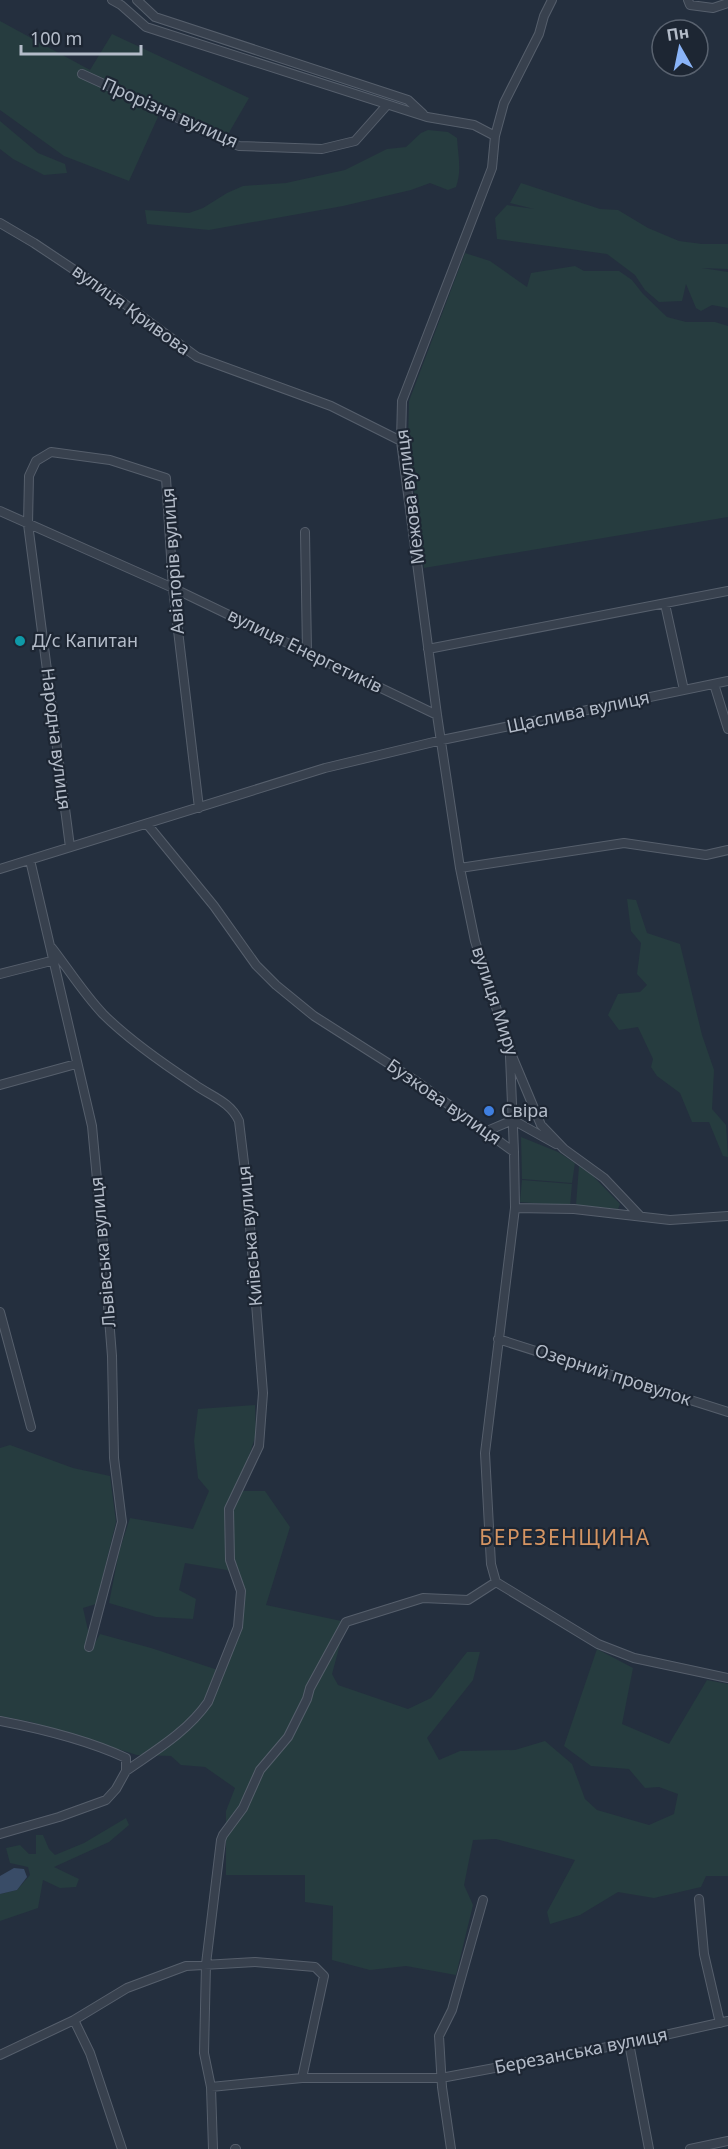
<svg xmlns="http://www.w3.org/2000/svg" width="728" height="2149" viewBox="0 0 728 2149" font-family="'Noto Sans',sans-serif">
<rect width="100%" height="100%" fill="#242f3e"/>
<!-- green -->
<path fill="#263c3f" d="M0 21 90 70 112 34 249 98 227 136 162 108 129 181 64 156 0 110Z
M0 121 38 153 65 164 67 173 44 175 13 159 0 149Z
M428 130 448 132 457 138C458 155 462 171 456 187L448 190 430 183 411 190 343 206 209 230 147 224 145 210 189 213 203 208 227 193 243 186 286 183 345 170 387 149 406 147 421 133Z
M521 183 600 209 618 210 648 228 679 241 702 244H728V269L702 268 728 272V308L712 305 701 311 696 308 686 284 682 301 659 302 645 290 635 275 607 254 497 239 495 218 507 205 534 209 510 203Z
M465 253 490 261 527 287 531 273 575 266 584 271H619L632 280 643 294 667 317 686 322H715L728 326V517L424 568 408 444 409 401Z
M627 899 636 900 647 933 680 944 702 1035 714 1070 712 1109 726 1125 728 1157 723 1156 709 1122H692L680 1093 657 1076 651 1067 653 1059 638 1027 619 1030 608 1015 618 994 640 992 647 985 637 974 641 943 631 931Z
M521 1137 558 1152 575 1163 572 1183 522 1179Z
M579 1166 592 1175 620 1204 618 1209 576 1205Z
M522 1180 572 1184 570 1206 520 1202Z
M255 1405 256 1435 237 1491H265L290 1527 266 1605 346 1622 332 1674 338 1685 408 1709 431 1698 467 1652H480L473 1680 427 1738 439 1760 460 1751 515 1750 545 1741 572 1764 585 1799 597 1810 649 1825 674 1814 678 1794 659 1787 645 1788 629 1769 591 1766 564 1746 597 1649 633 1668 622 1724 669 1744 707 1680 728 1684V1876H706L701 1887 654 1898 618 1892 580 1915 550 1924 547 1912 575 1860 496 1839 473 1840 464 1885 473 1905 456 1975 406 1966 370 1970 332 1960 333 1906 305 1902V1875H226V1811L235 1788 205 1767 181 1765 171 1756 137 1755 31 1722 0 1716V1448L10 1445 73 1468 110 1476 116 1522 96 1604 83 1608 92 1648 100 1634 151 1648 224 1672 239 1631 244 1584 227 1570 185 1563 179 1590 196 1599 193 1619 156 1617 109 1603 119 1552 130 1518 193 1529 209 1491 198 1478 194 1441 198 1409Z
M126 1818 129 1825 109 1842 54 1867 79 1879 76 1887 60 1888 43 1880 38 1908 0 1921V1894L17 1890 30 1875 28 1867 10 1863 6 1848 20 1845 29 1854H36V1835H43L49 1849 55 1855 84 1843Z"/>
<!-- water -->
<path fill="#394c67" d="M14 1868 24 1869 27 1877 17 1890 0 1894V1876Z"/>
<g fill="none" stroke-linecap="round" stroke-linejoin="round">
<!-- minor casing -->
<g stroke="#565f6c" stroke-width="10">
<path id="minor" d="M112 0 121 5 146 27 427 117 474 125 495 136
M137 0 155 17 408 100 423 114
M552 0 544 16 539 34 504 103 495 136 492 168 402 401 401 441 437 715 460 868 475 941 510 1051 541 1125 564 1149 604 1178 640 1216
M688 0 690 5 713 8 728 3
M82 74 239 146 322 149 355 141 387 105
M0 223 34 243 118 299 197 357 331 406 401 441
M0 511 173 588 437 715
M305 532 307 652
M665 604 684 690
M428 649 728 591
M714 684 728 729
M147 824 214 906 256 965 276 985 314 1016 416 1081 514 1152 515 1208 485 1453 491 1564 496 1582 598 1644 634 1658 728 1678
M70 847 28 524 29 476 36 461 51 452 110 460 166 478 173 588 199 808
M30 860 92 1126 104 1255 112 1356 114 1458 122 1522 89 1647
M460 868 624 843 706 855 728 850
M0 869 325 768 442 740 728 681
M52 948C69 970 84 994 103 1014 129 1040 162 1063 194 1084 210 1096 230 1101 239 1121L247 1188 263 1393 259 1446 229 1509 230 1560 241 1591 238 1627 208 1702C187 1732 156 1750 126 1771
M0 974 55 960
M510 1056 514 1152
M0 1085 76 1064
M487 1131 513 1120 556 1144
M515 1208 574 1209 670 1220 728 1216
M0 1312 31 1427
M498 1339 728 1412
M0 1721C42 1729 87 1740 126 1758V1771L116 1789 106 1800 59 1817 0 1834
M699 1899 704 1954 720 2023
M74 2020 90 2053 122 2149
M629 2043 649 2149
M0 2055 74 2020 127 1988 186 1966 255 1962 315 1967 324 1976 302 2078
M211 2087 302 2078H441L629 2043 728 2021
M213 2149 211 2087 204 2053 206 1964 221 1840 223 1835 243 1808 260 1770 288 1737 307 1699 310 1688 346 1622 423 1598 468 1600 496 1582
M235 2149H236
M451 2149 442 2087 439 2036 452 2010 483 1900
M690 2149 728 2141"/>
</g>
<!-- minor -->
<use href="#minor" stroke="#38414e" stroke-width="8"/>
</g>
<!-- markers -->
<circle fill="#0f9aa8" stroke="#1d2633" stroke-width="2" cx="20" cy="641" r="6"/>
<circle fill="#3f7fe0" stroke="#1d2633" stroke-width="2" cx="489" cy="1111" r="6"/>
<g text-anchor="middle" stroke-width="4.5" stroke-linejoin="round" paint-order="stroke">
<!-- street labels -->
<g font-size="18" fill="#b4bcc9" stroke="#1d2633">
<text transform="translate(170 113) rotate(24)" y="6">Прорізна вулиця</text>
<text transform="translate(131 310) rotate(36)" y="6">вулиця Кривова</text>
<text transform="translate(410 497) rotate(-97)" y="6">Межова вулиця</text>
<text transform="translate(173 561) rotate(-94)" y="6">Авіаторів вулиця</text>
<text transform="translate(305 651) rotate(26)" y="6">вулиця Енергетиків</text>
<text transform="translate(578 712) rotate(-12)" y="6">Щаслива вулиця</text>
<text transform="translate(56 739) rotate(83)" y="6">Народна вулиця</text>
<text transform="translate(495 1001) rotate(72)" y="6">вулиця Миру</text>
<text transform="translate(444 1102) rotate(35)" y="6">Бузкова вулиця</text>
<text transform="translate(250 1236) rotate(-95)" y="6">Київська вулиця</text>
<text transform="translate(103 1252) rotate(-95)" y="6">Львівська вулиця</text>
<text transform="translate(613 1375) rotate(18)" y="6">Озерний провулок</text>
<text transform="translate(581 2051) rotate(-11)" y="6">Березанська вулиця</text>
</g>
<!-- poi labels -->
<g font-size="18" fill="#b4bcc9" stroke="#1d2633" text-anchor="start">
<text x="32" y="647">Д/с Капитан</text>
<text x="501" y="1117">Свіра</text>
</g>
<!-- quarter labels -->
<g font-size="21" letter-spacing="1.5" fill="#d59563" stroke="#1d2633">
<text x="565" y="1545">БЕРЕЗЕНЩИНА</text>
</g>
</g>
<!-- north arrow -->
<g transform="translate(680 48) rotate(351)"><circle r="28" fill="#1d2633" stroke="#59626f" stroke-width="1.5"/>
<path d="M0-4.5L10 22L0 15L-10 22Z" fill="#8ab4f8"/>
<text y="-9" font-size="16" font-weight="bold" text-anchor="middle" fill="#b4bcc9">Пн</text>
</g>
<!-- scale -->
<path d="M21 45v9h120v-9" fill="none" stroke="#b4bcc9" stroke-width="3"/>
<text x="30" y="45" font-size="18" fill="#b4bcc9" stroke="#1d2633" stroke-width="4.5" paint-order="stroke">100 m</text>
</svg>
